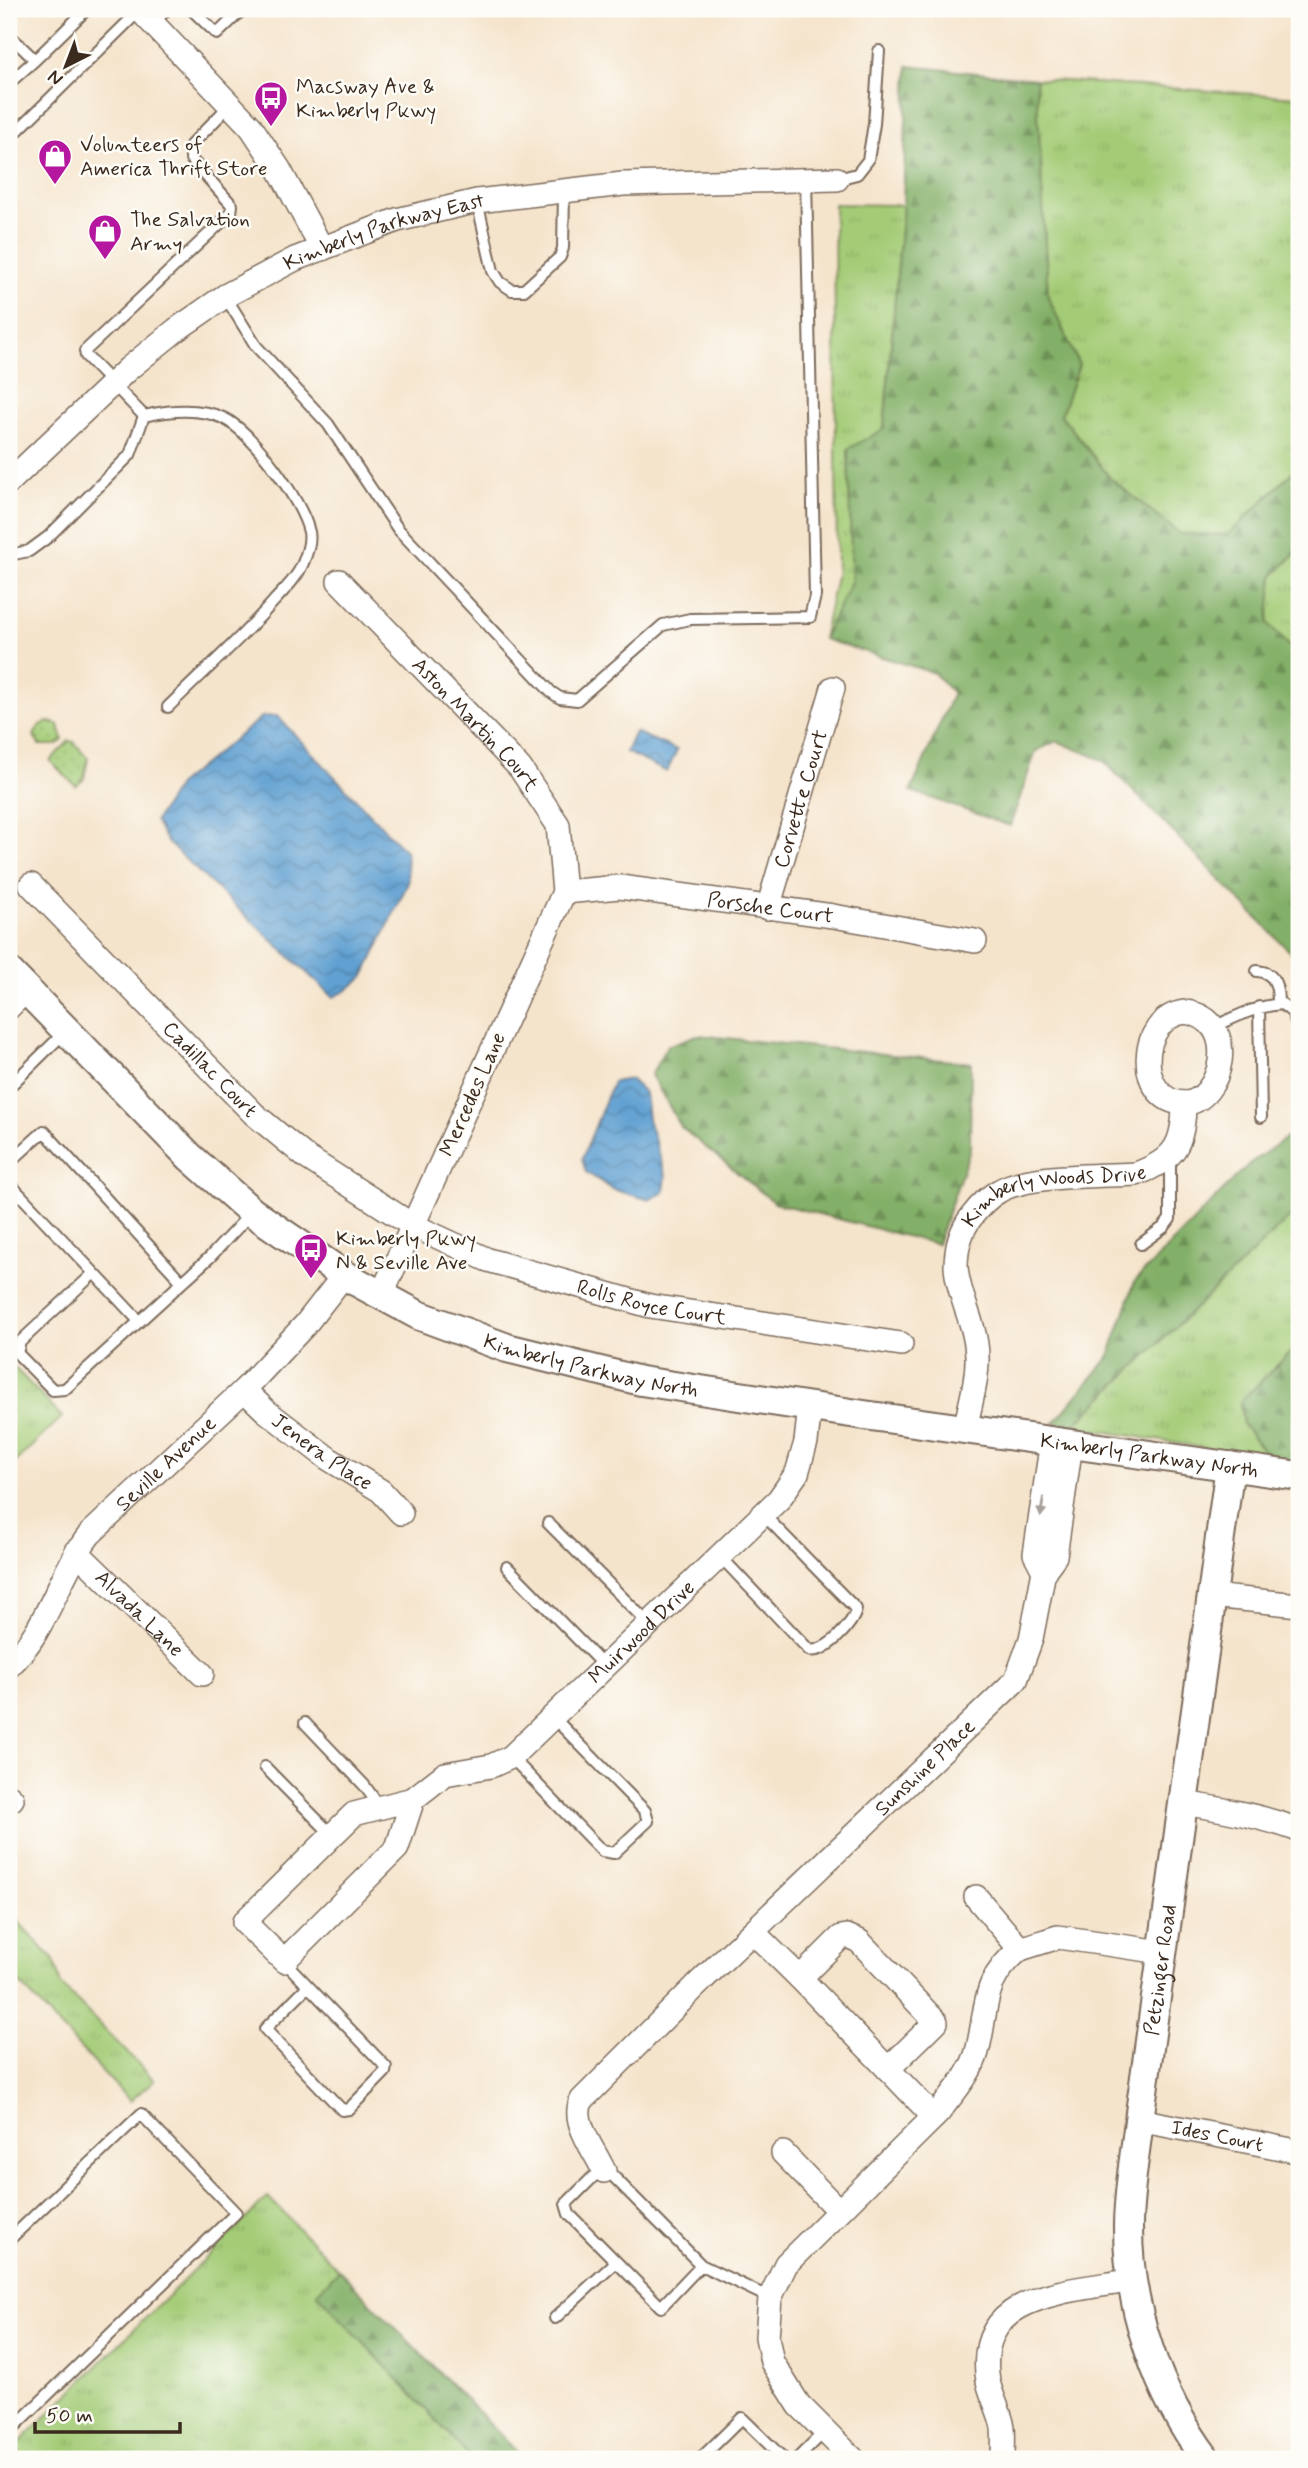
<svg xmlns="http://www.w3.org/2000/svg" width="1308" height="2468" viewBox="0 0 1308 2468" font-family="Mynerve,sans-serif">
<defs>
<pattern id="grass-tufts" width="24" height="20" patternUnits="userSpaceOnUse" patternTransform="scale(1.75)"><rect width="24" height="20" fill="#a4cc77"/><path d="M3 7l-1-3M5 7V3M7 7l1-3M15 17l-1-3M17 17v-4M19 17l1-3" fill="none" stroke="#8eaf66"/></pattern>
<pattern id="forest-firs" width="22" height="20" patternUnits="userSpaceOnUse" patternTransform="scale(1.75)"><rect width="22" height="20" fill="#83b068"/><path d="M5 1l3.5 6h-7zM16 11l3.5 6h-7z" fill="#6c8f55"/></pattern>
<pattern id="park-dots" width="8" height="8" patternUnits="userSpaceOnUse" patternTransform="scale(1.75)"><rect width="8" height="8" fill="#a4cc77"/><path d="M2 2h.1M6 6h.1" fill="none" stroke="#8eaf66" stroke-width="1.8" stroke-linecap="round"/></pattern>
<pattern id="water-waves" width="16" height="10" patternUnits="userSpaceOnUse" patternTransform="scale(1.75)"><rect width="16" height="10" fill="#60a0d2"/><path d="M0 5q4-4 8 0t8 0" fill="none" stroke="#5083aa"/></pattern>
</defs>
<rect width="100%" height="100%" fill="#fdfcf7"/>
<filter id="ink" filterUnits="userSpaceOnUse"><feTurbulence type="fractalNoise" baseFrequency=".0143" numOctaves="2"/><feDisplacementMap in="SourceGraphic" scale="14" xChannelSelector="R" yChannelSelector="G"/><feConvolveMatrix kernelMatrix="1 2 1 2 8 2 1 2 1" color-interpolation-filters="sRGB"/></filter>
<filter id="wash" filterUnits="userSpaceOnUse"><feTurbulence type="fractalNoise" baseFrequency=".00686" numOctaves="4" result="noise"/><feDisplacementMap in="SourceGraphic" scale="28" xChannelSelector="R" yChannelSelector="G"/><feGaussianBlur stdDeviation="1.57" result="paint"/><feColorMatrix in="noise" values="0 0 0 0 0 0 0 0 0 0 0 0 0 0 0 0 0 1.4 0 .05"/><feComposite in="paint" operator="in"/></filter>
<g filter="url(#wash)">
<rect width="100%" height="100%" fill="#f5e4cc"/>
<!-- grass -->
<path fill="url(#grass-tufts)" stroke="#707b4a" stroke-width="2" d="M1036 79 1299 97V466L1228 535 1180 534 1111 479 1061 415 1079 365 1048 297Z
M834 204 903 205 884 429 848 449 852 580 823 639 837 572Z
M1299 550V657L1268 624 1273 576Z
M1299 1208V1344L1240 1402 1243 1424 1270 1459 1073 1426Z
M9 1362 62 1417 9 1468Z
M9 1912 54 1960 61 1985 154 2080 130 2101 9 1972Z
M268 2197 339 2270 318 2293 472 2459H9V2453Z"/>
<!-- forest -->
<path fill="url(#forest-firs)" stroke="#5f6d43" stroke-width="2" d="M908 66 1036 79 1048 297 1079 365 1061 415 1111 479 1180 534 1228 535 1299 466V550L1273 576 1268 623 1299 657V961L1103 760 1057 741 1036 751 1010 826 911 791 953 693 934 673 823 639 852 580 848 449 884 429 903 205Z
M697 1035 971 1063 970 1150 937 1244 775 1203 682 1128 651 1075 667 1046Z
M1299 1129V1208L1073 1426 1054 1423 1109 1357 1135 1281 1249 1164Z
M1299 1344V1463L1270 1459 1243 1424 1240 1402Z
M339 2270 524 2459H472L317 2293Z"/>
<!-- park -->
<path fill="url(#park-dots)" stroke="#707b4a" stroke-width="2" d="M50 722 59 725 63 740 56 745H39L34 736C38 727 40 723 50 722Z
M69 741 74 742 88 758 84 779 76 786 50 761Z"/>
<!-- water -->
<path fill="url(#water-waves)" stroke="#4e6578" stroke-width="2" d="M277 716 406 852 408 883 364 976 346 991 333 997 167 842 155 821 179 784 262 717Z
M635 732 677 750 667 772 626 752Z
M630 1079 645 1093 648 1119 666 1176 664 1192 649 1200 612 1189 586 1172 582 1159 613 1082Z"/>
</g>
<g filter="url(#ink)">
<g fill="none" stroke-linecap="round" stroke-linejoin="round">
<!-- service casing -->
<g stroke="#7c6b5b" stroke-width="14">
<path id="service" d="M191 9 217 34 243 9
M153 23 167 9
M9 35 35 60 87 9
M9 83 35 60
M9 139 140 10
M837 179 857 174 868 160 874 124 879 51
M477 201 493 271 500 282 512 290H524L560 257 563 248 564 192
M225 296 256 346 328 424 398 529 551 692 560 698 577 700 663 625 690 619 810 617 815 596 806 179
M9 555 29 551 48 537 130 455 144 416
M168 707C203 672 241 639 274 601 285 589 297 578 303 563 307 553 311 542 309 532 302 501 252 431 223 418 198 407 170 410 144 416L86 356 85 351 231 213 232 205 191 159V145L230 105
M1257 971C1276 972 1278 988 1278 1004
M1259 1007 1261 1117
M1214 1027C1237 1016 1256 1006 1282 1004L1292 1012 1299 1029
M9 1087 66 1031
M9 1163 44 1131 182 1282
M9 1183 94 1273 20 1342 17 1353 53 1390 65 1389 210 1257 252 1212
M1141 1244 1164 1227 1170 1219V1157
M94 1273 139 1321
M548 1523 648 1623
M719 1555 809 1650C824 1655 855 1623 856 1609L763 1514
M507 1567 604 1666
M305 1723 364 1785 380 1807
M511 1757 602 1851 614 1853 648 1821 645 1811 552 1716
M265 1767 332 1835
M284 1961 386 2067 385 2072 349 2109 342 2110 265 2029 308 1986
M600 2170 608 2171 701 2265 661 2307 569 2214 566 2204Z
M9 2240 141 2114 236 2213 9 2432
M701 2265 770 2298
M555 2318 615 2263
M700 2459 742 2418 784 2459
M797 2459 825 2431"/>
</g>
<!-- minor casing -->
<g stroke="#7c6b5b" stroke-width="26">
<g id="minor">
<path d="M139 9 251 127 279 169 322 249"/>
<path id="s1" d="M9 482 128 369 176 330 225 296 295 259 397 220 477 201 623 184 837 179"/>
<path id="s2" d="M339 581 520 768 558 825 564 892 381 1296"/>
<path id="s3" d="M31 885 254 1114 306 1157 412 1225 488 1260 650 1306 901 1344"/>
<path id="s4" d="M564 892 620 887 833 916 975 941"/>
<path id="s5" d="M768 908 833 688"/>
<path d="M9 1007 26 990"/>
<path d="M1185 1012C1243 1019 1221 1104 1184 1103 1136 1102 1136 1018 1185 1012Z"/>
<path id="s6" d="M244 1390 266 1411 329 1459 381 1491 401 1513"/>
<path id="s7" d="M965 1429C970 1405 978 1379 977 1355 976 1323 958 1297 956 1267 956 1249 961 1230 972 1216 979 1207 988 1197 999 1191 1027 1174 1101 1176 1136 1174 1175 1160 1184 1144 1184 1103"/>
<path id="s8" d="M76 1551 202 1674"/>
<path d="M1044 1571 1035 1554 1052 1441"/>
<path d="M1211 1596 1299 1605"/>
<path id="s9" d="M9 1666C47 1631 58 1575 90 1534L244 1390 305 1325 344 1275"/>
<path d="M9 1796 12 1799"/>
<path id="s10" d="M413 1799 445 1774 491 1766 511 1757 779 1499 797 1473 806 1442 810 1406"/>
<path d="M413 1799 397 1848 284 1961 244 1922 354 1814Z"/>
<path d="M1182 1803C1223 1809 1261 1816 1299 1830"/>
<path d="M976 1897 1020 1949 1058 1937 1162 1952"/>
<path d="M753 1932 800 1978"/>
<path d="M847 1936 859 1941 936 2022 888 2069 800 1978 841 1937Z"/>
<path d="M888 2069 934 2117"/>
<path id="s11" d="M1139 2120 1296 2151"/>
<path d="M783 2153 839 2211"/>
<path id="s12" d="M604 2171C595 2151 570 2120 582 2100L702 1980 1016 1680 1031 1639 1044 1571 1055 1556 1071 1444"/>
<path d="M853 2459 799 2405 772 2362 767 2337 770 2298 786 2264 939 2112C952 2094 971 2074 977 2052 989 2006 979 1984 1020 1949"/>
<path d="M1003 2459C1003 2449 1004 2437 1003 2427 1000 2411 991 2396 988 2381 973 2291 1071 2292 1133 2280"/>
</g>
</g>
<!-- tertiary casing -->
<g stroke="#7c6b5b" stroke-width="32">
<g id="tertiary">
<path id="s13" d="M9 972 190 1157 252 1212 344 1275 418 1315 507 1348 641 1381 864 1415 1299 1476"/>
<path id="s14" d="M1206 2459C1158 2395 1128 2308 1128 2228 1128 2192 1135 2156 1139 2120L1230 1466"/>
</g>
</g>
<!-- service -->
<use href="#service" stroke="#fff" stroke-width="10"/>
<!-- minor -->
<use href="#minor" stroke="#fff" stroke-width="23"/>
<!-- tertiary -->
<use href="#tertiary" stroke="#fff" stroke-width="28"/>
</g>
<!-- one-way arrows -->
<defs><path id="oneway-solid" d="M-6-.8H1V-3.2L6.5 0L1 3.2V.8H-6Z" transform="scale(1.75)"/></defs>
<use fill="#a79f9a" href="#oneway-solid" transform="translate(1042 1507) rotate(98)"/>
</g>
<!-- icons -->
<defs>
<g id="bus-pin" transform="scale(1.75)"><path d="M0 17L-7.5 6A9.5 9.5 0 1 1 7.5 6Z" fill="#b5179e" stroke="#fdfcf7"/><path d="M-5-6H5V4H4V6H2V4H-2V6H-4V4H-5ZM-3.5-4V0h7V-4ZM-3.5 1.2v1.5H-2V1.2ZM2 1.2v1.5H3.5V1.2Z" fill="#fff"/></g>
<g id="shop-pin" transform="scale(1.75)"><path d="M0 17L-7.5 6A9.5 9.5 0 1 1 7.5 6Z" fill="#b5179e" stroke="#fdfcf7"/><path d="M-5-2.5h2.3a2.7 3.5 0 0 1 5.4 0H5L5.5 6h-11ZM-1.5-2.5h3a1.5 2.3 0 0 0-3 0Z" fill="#fff"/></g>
</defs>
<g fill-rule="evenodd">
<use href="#bus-pin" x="271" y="98"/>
<use href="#shop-pin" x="55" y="156"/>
<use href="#shop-pin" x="105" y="231"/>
<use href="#bus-pin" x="311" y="1250"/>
</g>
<g text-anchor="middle" stroke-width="5" stroke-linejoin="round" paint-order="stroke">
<!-- poi labels -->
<g font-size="21" fill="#3b2a1e" stroke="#fdfcf7" text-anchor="start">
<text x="296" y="93">Macsway Ave &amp;<tspan x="296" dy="24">Kimberly Pkwy</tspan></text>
<text x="80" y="151">Volunteers of<tspan x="80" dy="24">America Thrift Store</tspan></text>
<text x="130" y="226">The Salvation<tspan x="130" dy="24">Army</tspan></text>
<text x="336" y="1245">Kimberly Pkwy<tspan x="336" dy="24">N &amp; Seville Ave</tspan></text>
</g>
<!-- street labels -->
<g font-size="21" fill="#3b2a1e" stroke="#fdfcf7">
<text dy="7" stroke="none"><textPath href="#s1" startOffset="458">Kimberly Parkway East</textPath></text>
<text dy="7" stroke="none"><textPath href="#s2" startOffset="198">Aston Martin Court</textPath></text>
<text dy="7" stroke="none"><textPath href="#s5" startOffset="114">Corvette Court</textPath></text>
<text dy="7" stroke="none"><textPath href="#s4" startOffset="208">Porsche Court</textPath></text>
<text dy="7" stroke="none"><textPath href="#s3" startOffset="257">Cadillac Court</textPath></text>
<text transform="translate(472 1094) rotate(-66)" y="7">Mercedes Lane</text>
<text dy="7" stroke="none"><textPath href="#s7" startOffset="308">Kimberly Woods Drive</textPath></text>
<text dy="7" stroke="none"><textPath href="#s3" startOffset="766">Rolls Royce Court</textPath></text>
<text dy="7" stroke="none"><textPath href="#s13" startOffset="718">Kimberly Parkway North</textPath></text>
<text dy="7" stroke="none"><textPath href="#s6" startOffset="100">Jenera Place</textPath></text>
<text dy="7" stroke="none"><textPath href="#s13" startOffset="1284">Kimberly Parkway North</textPath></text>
<text dy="7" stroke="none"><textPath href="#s9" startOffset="259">Seville Avenue</textPath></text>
<text dy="7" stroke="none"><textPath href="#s8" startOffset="89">Alvada Lane</textPath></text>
<text dy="7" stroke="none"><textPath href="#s10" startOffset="290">Muirwood Drive</textPath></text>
<text dy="7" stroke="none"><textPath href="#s12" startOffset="555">Sunshine Place</textPath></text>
<text dy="7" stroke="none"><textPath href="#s14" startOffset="508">Petzinger Road</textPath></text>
<text dy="7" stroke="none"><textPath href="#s11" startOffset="80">Ides Court</textPath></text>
</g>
</g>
<!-- margin -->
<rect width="1308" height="2468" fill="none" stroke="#fdfcf7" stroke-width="35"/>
<!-- north arrow -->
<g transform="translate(66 66) rotate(222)" stroke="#fdfcf7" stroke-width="5" paint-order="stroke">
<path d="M0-5L12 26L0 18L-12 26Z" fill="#3b2a1e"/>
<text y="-10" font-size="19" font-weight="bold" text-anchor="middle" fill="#3b2a1e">N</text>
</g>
<!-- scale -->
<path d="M35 2422v10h145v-10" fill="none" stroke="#3b2a1e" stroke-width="3.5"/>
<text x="46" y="2422" font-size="21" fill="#3b2a1e" stroke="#fdfcf7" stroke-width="5" paint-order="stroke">50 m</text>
</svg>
